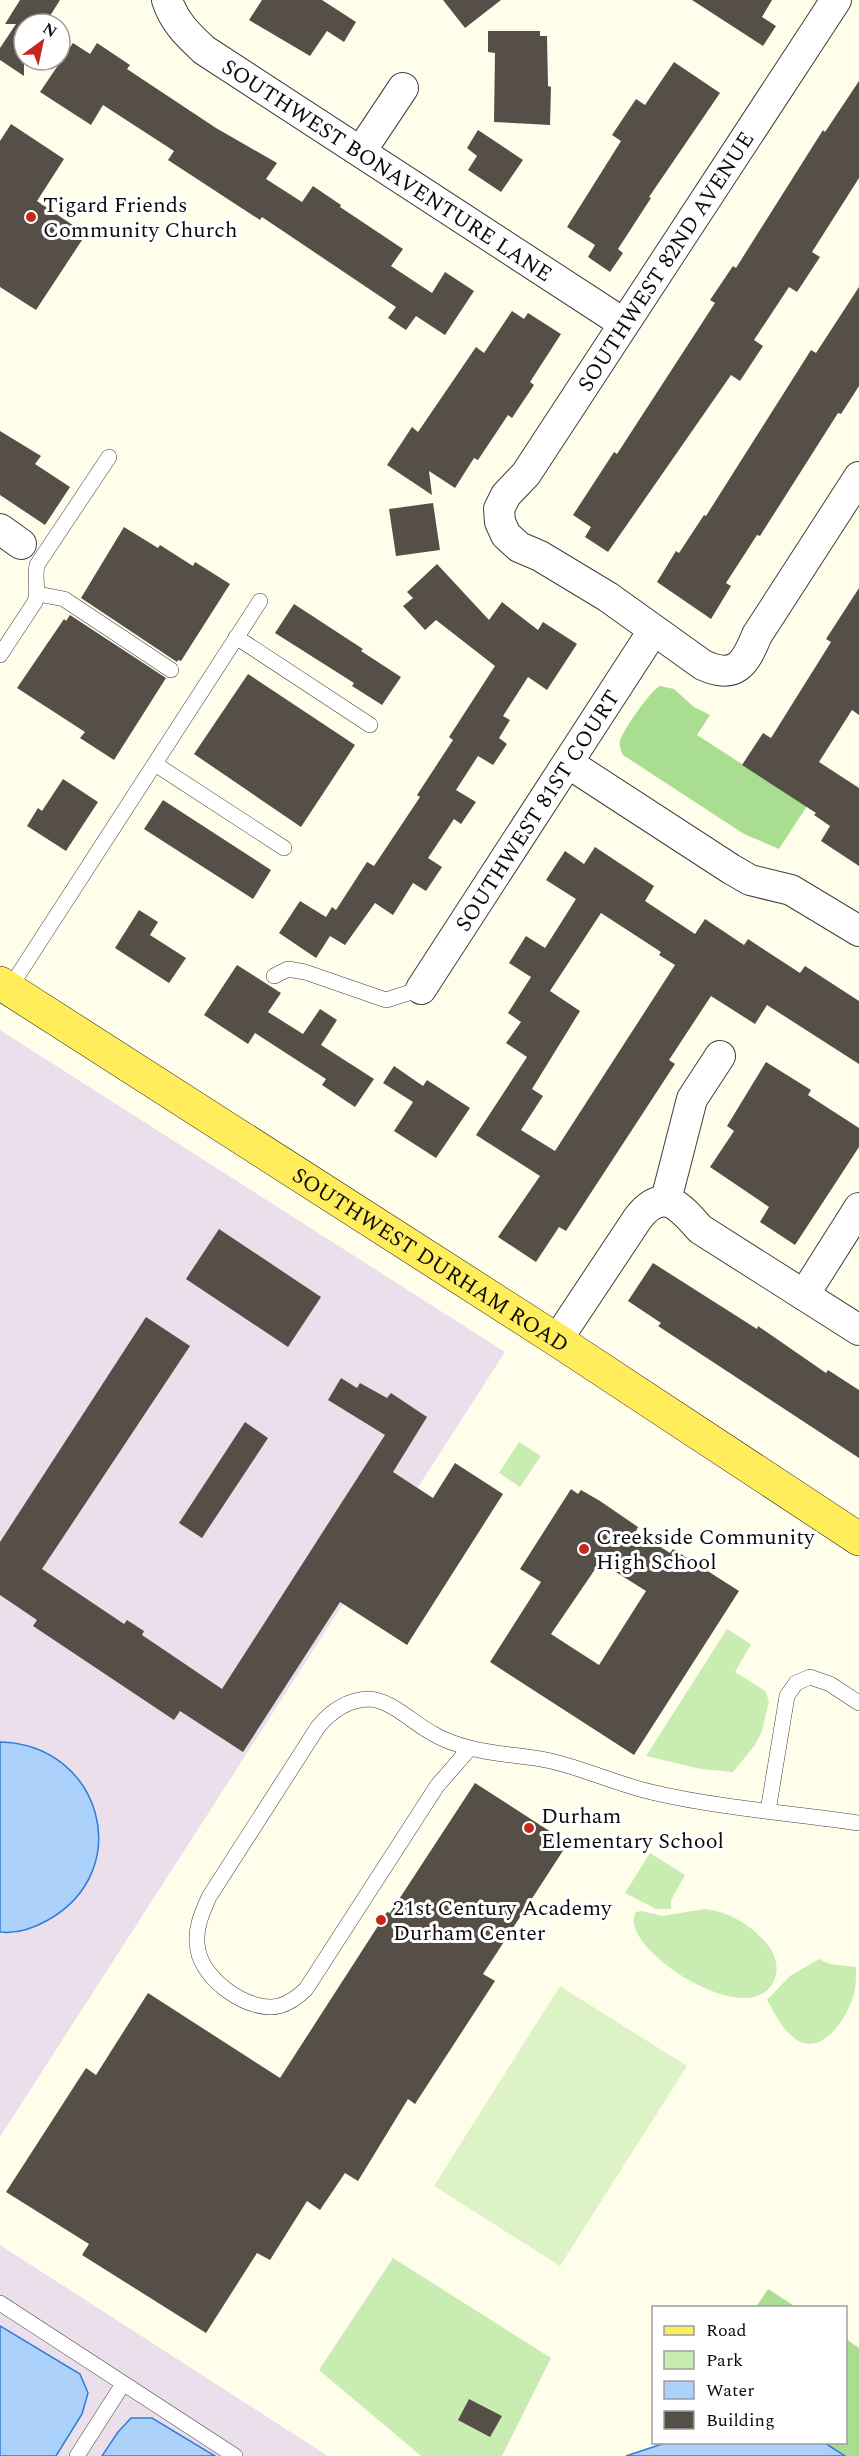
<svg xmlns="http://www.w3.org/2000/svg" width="859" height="2456" viewBox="0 0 859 2456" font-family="Spectral,serif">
<rect width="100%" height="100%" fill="#fffeeb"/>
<!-- industrial -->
<path fill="#ecdfec" d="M0 1030 505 1352 0 2137Z
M0 2245 328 2456H0Z"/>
<!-- green -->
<path fill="#c8ecb2" d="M519 1442 541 1456 520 1487 499 1473Z
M727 1629 751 1644 735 1672 765 1691 769 1701 762 1731 755 1745 733 1772 701 1769 646 1756Z
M650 1853 685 1875 671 1900V1909H656L625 1893Z
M705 1909C730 1912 751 1925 767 1944 775 1953 779 1967 775 1978 754 2038 614 1946 636 1912L642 1911 662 1916Z
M819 1959 830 1964 856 1967C856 1974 856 1982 855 1990 850 2014 823 2060 794 2038 781 2028 775 2013 767 2000L790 1976Z
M393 2258 551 2358 502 2456H421L319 2370Z"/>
<!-- forest -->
<path fill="#a9de90" d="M660 686 674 689 694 707 710 715 697 735 807 806 779 849 744 834 623 755C621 751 619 747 620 741 623 730 651 690 660 686Z
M768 2289 796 2307H756Z
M846 2339 859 2348V2456H845L825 2443 846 2442Z"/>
<!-- pitch -->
<path fill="#ddf3c5" d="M560 1986 687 2066 560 2266 434 2186Z"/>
<!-- water -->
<path fill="#acd2fb" stroke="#2d7cd7" stroke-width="1.5" d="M0 1742C101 1744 137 1870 48 1920 34 1928 16 1934 0 1932Z
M0 2326 80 2374 88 2393 82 2414 56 2456H0Z
M131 2418H152L215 2456H102L118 2432Z
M665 2443H825L845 2456H626Z"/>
<!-- building -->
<path fill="#564f48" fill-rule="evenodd" d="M20 0H60L45 24H24V76L0 60V48L16 24H5Z
M262 0H322L356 22 344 42 327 31 310 56 249 20Z
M443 0H501L465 28Z
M692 0H772L762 17 776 26 763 46Z
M488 31H540V36H547L548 86 551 87 550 125 494 122 495 53 488 52Z
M73 43 90 54 97 43 130 65 127 69 216 128 277 163 266 179 302 202 313 186 341 205 340 207 403 249 391 266 432 293 445 272 474 291 445 335 416 316 406 330 388 318 396 307 262 217 260 220 168 160 174 151 103 105 91 125 40 92Z
M674 62 720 93 649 197 651 198 618 249 623 253 610 272 588 257 595 245 567 227 621 141 612 135 636 99 645 105Z
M859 81V178L812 252 820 257 797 292 789 287 754 340 763 346 740 381 731 375 608 552 585 537 591 527 573 515 614 452 617 454 715 303 710 300 733 266 736 268 823 130 825 132Z
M11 124 64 159 37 201 86 234 36 310 0 287V141Z
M478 130 523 160 501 192 468 170 477 156 467 148Z
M859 287V386L841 414 838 413 760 536 757 535 726 583 731 586 711 619 657 582 676 551 679 553 704 515 706 516 811 350 816 353Z
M512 311 524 319 528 313 561 334 530 382 534 385 512 418 508 415 478 460 474 458 455 488 429 471 432 495 387 465 412 427 418 432 476 347 484 353Z
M0 431 41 456 35 464 70 487 45 525 0 495Z
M433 503 440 550 396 556 389 509Z
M124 527 158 548 160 545 193 566 195 562 230 584 181 661 178 660 177 662 81 598Z
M437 564 489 620 502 602 538 630 543 622 577 644 547 690 528 677 503 716 510 720 499 738 507 744 493 765 478 756 456 790 476 802 461 824 454 819 428 858 442 867 426 891 413 883 393 915 375 903 345 945 330 936 316 958 279 933 300 901 326 917 332 907 336 910 367 862 374 866 420 797 417 795 453 740 449 737 495 666 436 620 425 630 403 606 413 598 407 592Z
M859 588V715L852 710 819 762 859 788V866L821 841 830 826 814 815 816 813 742 765 763 733 771 738 831 642 826 639Z
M294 604 363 649 361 651 401 677 382 705 352 686 354 683 275 633Z
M70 615 166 678 114 760 80 738 85 732 17 688 64 619 66 621Z
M248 674 355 745 301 827 194 754Z
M63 779 98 802 66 851 27 826 38 808 42 811Z
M163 800 271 870 253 899 144 829Z
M595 847 654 886 645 901 695 934 705 919 744 945 748 939 800 973 805 966 859 1001V1064L767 1005 755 1024 711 996 669 1060 675 1064 566 1231 559 1227 536 1262 498 1237 540 1176 476 1135 527 1057 506 1043 521 1022 508 1013 531 977 509 963 526 936 545 948 576 899 546 880 565 851 584 864ZM601 913 661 952 659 955 675 965 555 1151 521 1130 543 1096 532 1089 580 1011 550 991Z
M139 910 158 922 150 935 186 958 169 983 115 948Z
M237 965 281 993 268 1012 303 1034 320 1009 337 1020 321 1045 374 1079 355 1107 322 1085 326 1079 255 1033 248 1044 204 1015Z
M766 1062 811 1090 808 1095 859 1128V1147L795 1245 760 1222 769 1207 710 1167 734 1131 727 1126Z
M394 1066 423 1086 427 1080 470 1108 436 1158 394 1131 413 1102 383 1083Z
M219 1229 321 1297 288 1347 186 1279Z
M653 1263 757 1329 758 1326 826 1373 828 1370 859 1390V1458L658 1326 661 1323 628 1301Z
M146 1317 190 1346 42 1569 124 1624 127 1620 144 1631 142 1635 222 1689 385 1435 328 1400 341 1378 357 1388 360 1383 387 1398 391 1393 427 1417 393 1472 433 1498 455 1463 503 1494 407 1645 340 1602 243 1752 180 1711 174 1720 33 1626 37 1620 0 1595V1542Z
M245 1422 268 1438 202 1538 179 1523Z
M571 1489 578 1494 581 1490 600 1501 638 1527 636 1531 670 1553 673 1549 739 1591 634 1755 490 1662 541 1582 520 1569ZM600 1562 646 1591 599 1665 551 1634Z
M475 1783 568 1843 483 1974 495 1981 415 2104 408 2099 358 2181 345 2173 320 2210 307 2201 270 2260 257 2253 206 2333 82 2255 89 2244 6 2192 86 2068 96 2075 148 1993 280 2078 387 1912 390 1913Z
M469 2399 502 2416 490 2437 458 2420Z"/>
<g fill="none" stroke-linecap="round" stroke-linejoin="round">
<!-- service casing -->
<g stroke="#3f3f3f" stroke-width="16">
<path id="service" d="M38 594 64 599 171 670
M236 637 370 725
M0 655 35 602C39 588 34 578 37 565L109 457
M155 764 284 848
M274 976 288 969 305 972 386 1000 421 989
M9 989 260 601
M470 1748 437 1786 306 1989C298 1997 290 2003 279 2006 249 2013 203 1980 198 1950 194 1931 201 1915 209 1897L318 1727C331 1711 347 1700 368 1699 390 1699 413 1723 432 1733 443 1740 458 1745 470 1748 496 1755 524 1755 551 1761 585 1769 617 1784 651 1792 719 1808 790 1813 859 1823
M768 1811 787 1696 796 1683 810 1677 830 1684 859 1703
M0 2303 235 2456
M77 2456 123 2384"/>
</g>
<!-- minor casing -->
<g stroke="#3f3f3f" stroke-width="32">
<g id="minor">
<path id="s1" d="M167 0C174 22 188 35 204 50L623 323"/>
<path d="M836 0 526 474 506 495 499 509 500 522 506 535 519 547 540 556 608 597 703 665C736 680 745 664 757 635L859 477"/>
<path d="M361 151 403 88"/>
<path d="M0 529 21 544"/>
<path d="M568 763 731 869 750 880 791 890 859 931"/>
<path id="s2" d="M421 989 653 631"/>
<path d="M666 1200 692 1099 720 1056"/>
<path d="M804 1295 859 1208"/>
<path d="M557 1340 638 1218C663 1186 680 1206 700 1229L859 1330"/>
</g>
</g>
<!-- primary casing -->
<g stroke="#1d1d1d" stroke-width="34">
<g id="primary">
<path id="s3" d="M0 983 557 1340 859 1539"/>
</g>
</g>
<!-- service -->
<use href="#service" stroke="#fff" stroke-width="15"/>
<!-- minor -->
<use href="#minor" stroke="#fff" stroke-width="30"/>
<!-- primary -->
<use href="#primary" stroke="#ffed5b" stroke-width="33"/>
</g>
<!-- markers -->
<g fill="#c6291b" stroke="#fff" stroke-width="2">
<circle cx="31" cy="217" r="6"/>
<circle cx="584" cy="1549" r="6"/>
<circle cx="529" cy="1828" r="6"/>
<circle cx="381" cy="1920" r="6"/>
</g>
<g text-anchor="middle" stroke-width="6" stroke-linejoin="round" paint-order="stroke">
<!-- street labels -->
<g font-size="22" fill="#0c0c0c" stroke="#fff">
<text dy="8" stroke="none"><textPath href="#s1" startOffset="282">SOUTHWEST BONAVENTURE LANE</textPath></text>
<text transform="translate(665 261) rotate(-57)" y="8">SOUTHWEST 82ND AVENUE</text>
<text dy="8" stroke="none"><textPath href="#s2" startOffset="213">SOUTHWEST 81ST COURT</textPath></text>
<text dy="8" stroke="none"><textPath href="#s3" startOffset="512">SOUTHWEST DURHAM ROAD</textPath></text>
</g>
<!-- poi labels -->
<g font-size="22" fill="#0c0c0c" stroke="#fff" text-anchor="start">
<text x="43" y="212">Tigard Friends<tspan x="43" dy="25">Community Church</tspan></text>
<text x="596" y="1544">Creekside Community<tspan x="596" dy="25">High School</tspan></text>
<text x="541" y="1823">Durham<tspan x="541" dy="25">Elementary School</tspan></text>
<text x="393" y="1915">21st Century Academy<tspan x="393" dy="25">Durham Center</tspan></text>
</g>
</g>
<!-- legend -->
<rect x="652" y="2306" width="195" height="138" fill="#ffffff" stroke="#9e9e9e" stroke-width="1.5"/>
<rect x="664" y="2326" width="30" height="9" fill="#ffed5b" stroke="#9e9e9e" stroke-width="1.5"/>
<text x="706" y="2336" font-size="18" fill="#0c0c0c">Road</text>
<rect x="664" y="2351" width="30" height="18" fill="#c8ecb2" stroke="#9e9e9e" stroke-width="1.5"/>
<text x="706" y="2366" font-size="18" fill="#0c0c0c">Park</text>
<rect x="664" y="2381" width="30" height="18" fill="#acd2fb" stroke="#9e9e9e" stroke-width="1.5"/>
<text x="706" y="2396" font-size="18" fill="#0c0c0c">Water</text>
<rect x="664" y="2411" width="30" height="18" fill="#564f48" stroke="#9e9e9e" stroke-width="1.5"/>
<text x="706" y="2426" font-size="18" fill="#0c0c0c">Building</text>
<!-- north arrow -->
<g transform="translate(42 42) rotate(33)"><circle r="28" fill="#ffffff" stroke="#9e9e9e" stroke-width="1.5"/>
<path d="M0-4.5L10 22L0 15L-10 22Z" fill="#c6291b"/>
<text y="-9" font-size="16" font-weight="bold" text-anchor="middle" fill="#0c0c0c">N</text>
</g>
</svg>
